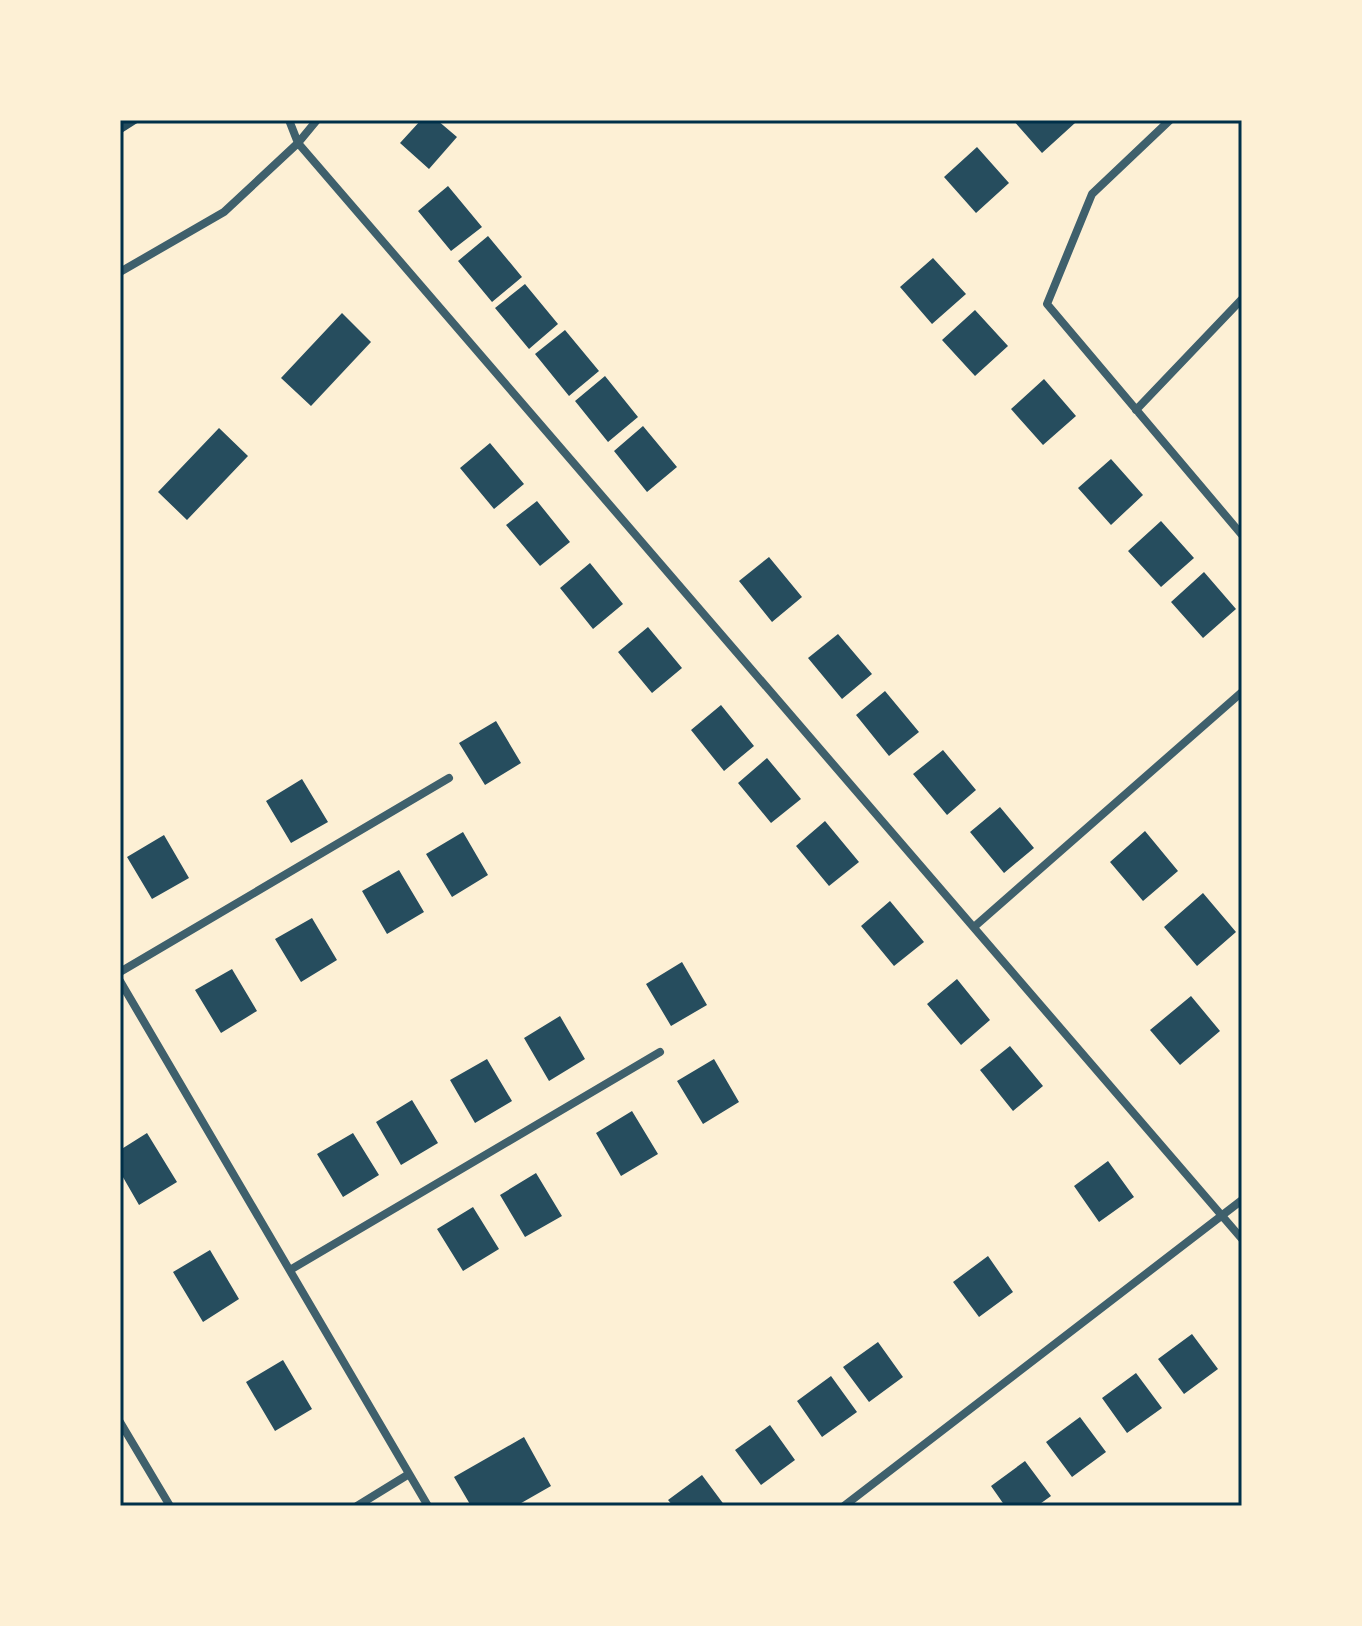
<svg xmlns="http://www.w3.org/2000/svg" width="1362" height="1626" viewBox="0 0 1362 1626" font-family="'Libre Baskerville',serif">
<rect width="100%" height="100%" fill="#fdf0d5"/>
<!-- building -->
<path fill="#264d5e" d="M120 120H142L120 134Z
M421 120H437L457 137 429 169 400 143Z
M1013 120H1073L1075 123 1042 153Z
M977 147 1009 183 976 213 944 177Z
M448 186 482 227 451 251 418 211Z
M488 236 522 277 492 302 458 261Z
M933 258 966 294 932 324 900 287Z
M525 284 558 324 529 349 495 308Z
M975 310 1008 346 975 376 942 340Z
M342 313 371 342 311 406 281 378Z
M565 330 599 371 569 396 535 354Z
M605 376 638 417 608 442 575 401Z
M1044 379 1076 416 1043 445 1011 409Z
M643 426 677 467 647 492 614 451Z
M219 428 248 456 187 520 158 492Z
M490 443 524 484 494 509 460 468Z
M1111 459 1143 495 1111 525 1078 488Z
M537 501 570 542 540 566 506 525Z
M1161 521 1194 558 1161 587 1128 551Z
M769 557 802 597 772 622 739 581Z
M590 563 623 604 593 629 560 588Z
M1204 572 1236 609 1203 638 1171 602Z
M648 627 682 668 652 693 618 652Z
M838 634 872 674 842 699 808 658Z
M885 691 919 732 889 756 856 715Z
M721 705 754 746 724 771 691 730Z
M496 721 521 763 485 785 459 743Z
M943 750 976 790 947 815 913 774Z
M767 758 801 799 771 823 738 783Z
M302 779 328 822 291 843 266 801Z
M1000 807 1034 848 1004 873 970 832Z
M825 821 859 862 829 886 796 846Z
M1145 831 1178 871 1143 901 1110 862Z
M463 832 488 875 452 897 426 854Z
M164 835 189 878 152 899 127 857Z
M399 870 424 912 387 934 362 891Z
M1203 893 1236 932 1197 966 1164 927Z
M890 901 924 942 894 966 861 926Z
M312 918 337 960 301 982 275 939Z
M682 962 707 1005 671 1026 646 984Z
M232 969 257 1011 221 1033 195 990Z
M957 979 990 1020 961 1045 927 1004Z
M1191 996 1220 1031 1180 1065 1150 1030Z
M560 1016 585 1059 549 1081 524 1038Z
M1010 1046 1043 1086 1013 1111 980 1070Z
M487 1059 512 1101 475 1123 450 1080Z
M714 1059 739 1102 703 1124 677 1081Z
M412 1100 438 1143 401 1165 376 1122Z
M632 1111 658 1154 621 1176 596 1133Z
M147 1133 177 1182 139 1205 120 1172V1150Z
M353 1133 379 1175 343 1197 317 1154Z
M1108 1161 1134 1197 1099 1222 1074 1186Z
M536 1173 562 1216 525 1237 500 1195Z
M473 1207 499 1249 463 1271 437 1229Z
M210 1250 239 1299 203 1322 173 1272Z
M988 1256 1013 1292 979 1317 953 1282Z
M1192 1334 1218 1369 1184 1394 1158 1359Z
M878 1342 903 1377 869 1402 843 1367Z
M283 1360 312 1409 275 1431 246 1382Z
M1136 1373 1162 1408 1127 1433 1102 1398Z
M831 1376 857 1412 822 1437 797 1401Z
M1080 1417 1106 1452 1072 1477 1046 1442Z
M770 1425 795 1460 761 1485 735 1450Z
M524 1437 551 1486 516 1506H471L454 1477Z
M1025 1461 1051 1496 1037 1506H1005L991 1486Z
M702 1475 725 1506H673L668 1500Z"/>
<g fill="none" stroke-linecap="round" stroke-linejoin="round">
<!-- minor -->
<path stroke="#3f606c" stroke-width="8" d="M289 120 298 143 1242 1239
M1170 120 1092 194 1047 304 1242 535
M120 272 224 212 298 143 317 120
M1136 410 1242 299
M974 927 1242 692
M120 972 449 778
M120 981 428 1506
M290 1270 660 1052
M120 1422 170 1506
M357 1506 409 1474
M844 1506 1242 1200"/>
</g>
<!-- border -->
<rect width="1362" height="1626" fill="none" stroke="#fdf0d5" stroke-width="244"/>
<rect x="122" y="122" width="1118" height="1382" fill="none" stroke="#003049" stroke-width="3"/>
</svg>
